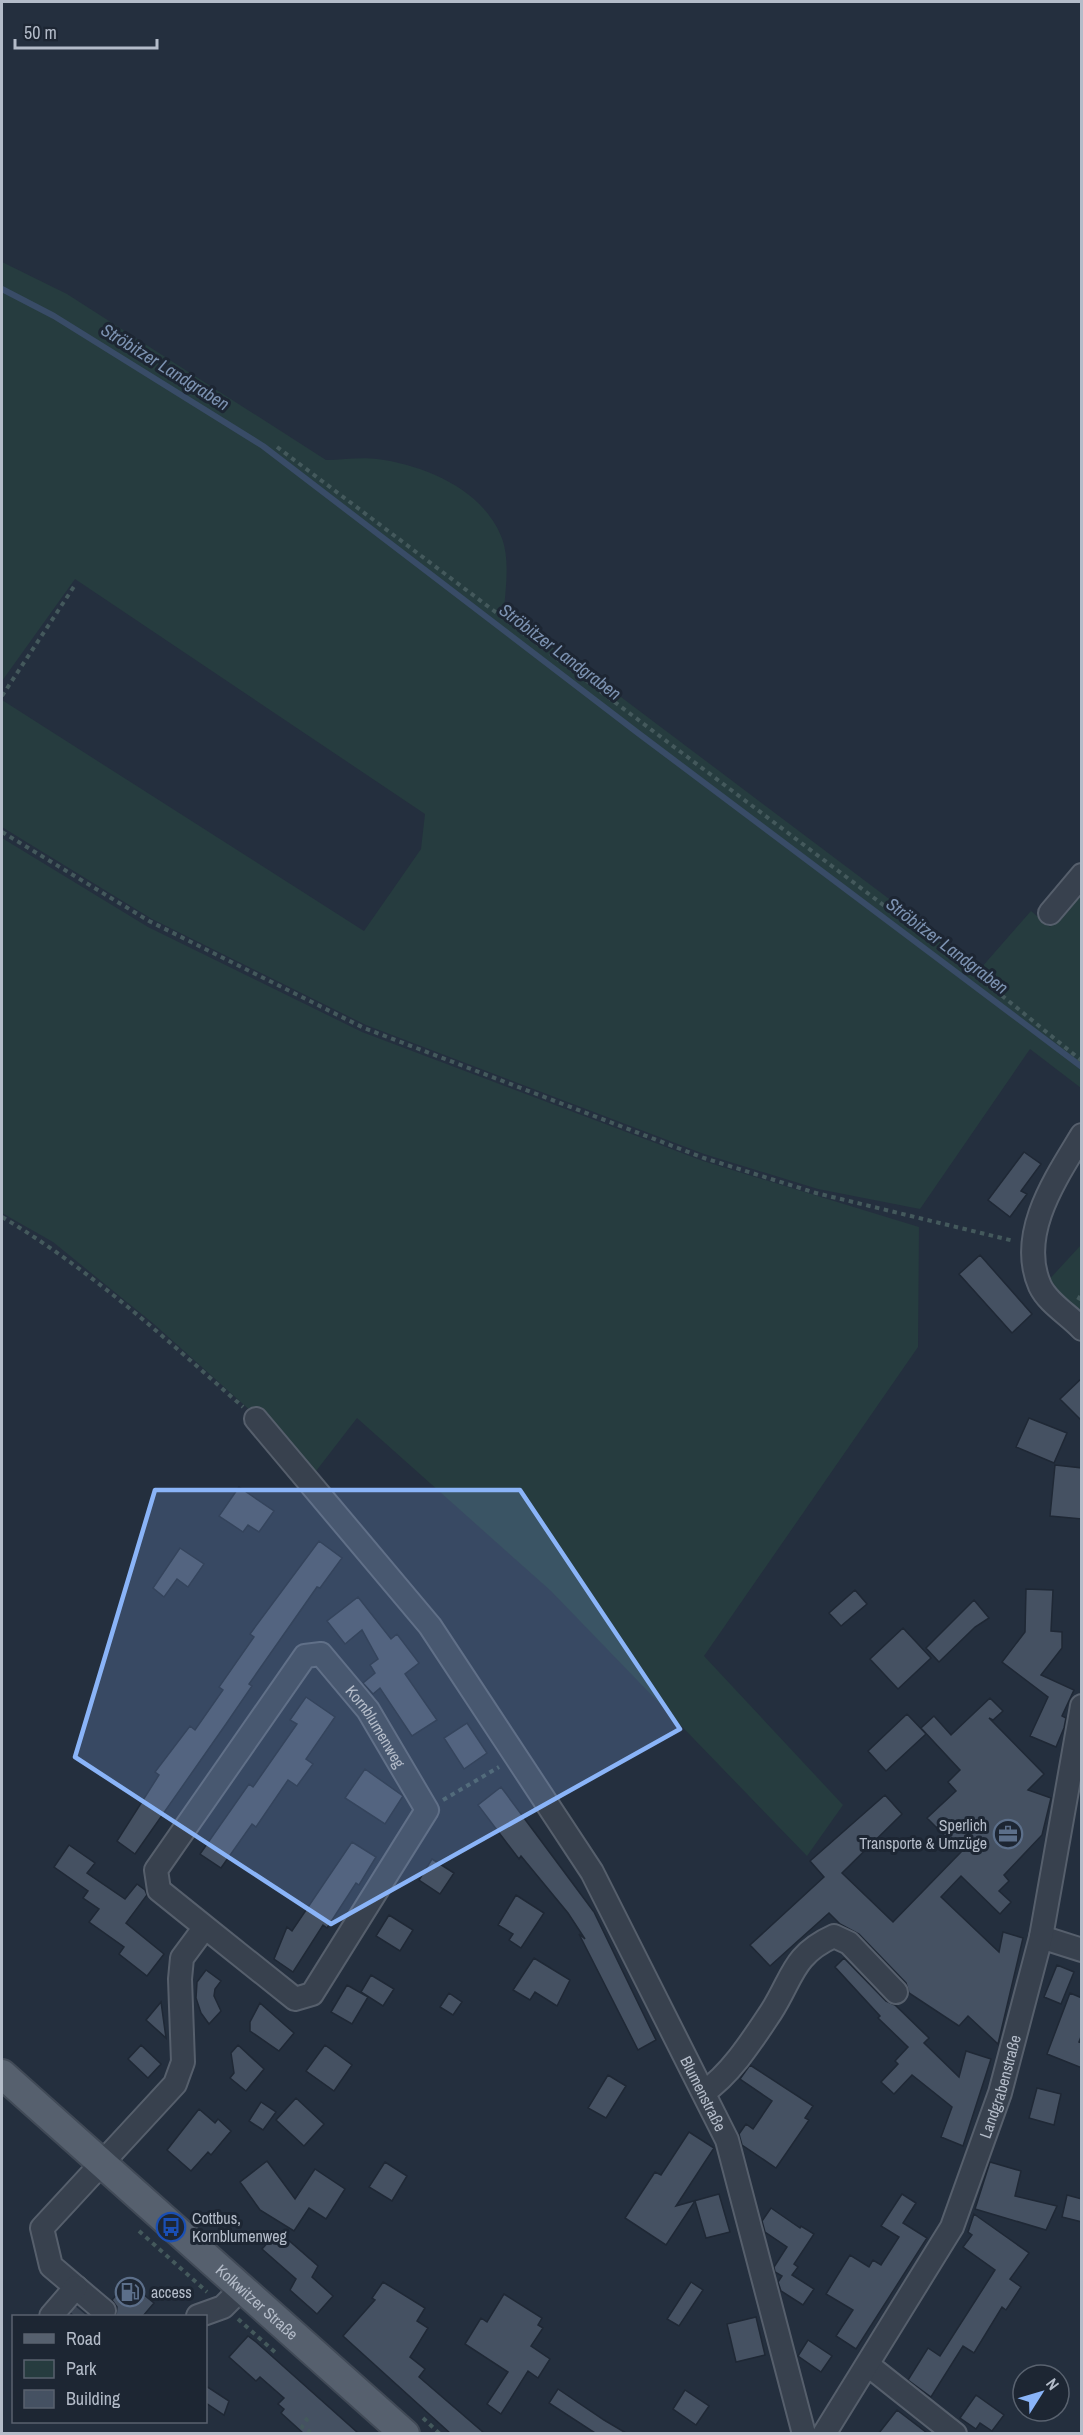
<svg xmlns="http://www.w3.org/2000/svg" width="1083" height="2435" viewBox="0 0 1083 2435" font-family="'Archivo Narrow',sans-serif">
<rect width="100%" height="100%" fill="#242f3e"/>
<!-- green -->
<path fill="#263c3f" d="M2 262 67 294 326 460C343 460 361 457 377 459 424 465 482 489 501 536 510 557 506 586 504 609L981 968 1031 911 1050 927 1081 891V1088L1030 1049 920 1209 818 1189 704 1154 366 1025 152 919 2 827V700L364 931 421 849 425 814 75 579 2 681Z
M2 838 148 927 362 1032 703 1161 919 1227 918 1347 704 1656 843 1805 807 1856 551 1591 357 1418 313 1475 253 1413 154 1324 53 1242 2 1213Z
M1081 1245V1322L1045 1284Z"/>
<g fill="none" stroke-linecap="round" stroke-linejoin="round">
<!-- stream -->
<path stroke="#394c67" stroke-width="6" d="M2 289 54 316 263 446 638 733 1082 1067"/>
</g>
<!-- building -->
<path fill="#455162" stroke="#1f2835" stroke-width="1.5" d="M1024 1152 1041 1164 1021 1191 1027 1194 1010 1217 988 1200Z
M980 1255 1032 1314 1012 1333 959 1274Z
M1082 1378V1421L1060 1399Z
M1029 1418 1067 1433 1054 1463 1016 1447Z
M1055 1465 1082 1468V1519L1050 1516Z
M239 1487 274 1511 259 1532 248 1525 243 1532 219 1516Z
M319 1541 342 1558 320 1588 317 1587 249 1684 252 1686 226 1724 135 1854 117 1841 159 1775 155 1772 190 1726 195 1730 223 1690 219 1687 254 1637 250 1634Z
M180 1548 204 1564 188 1587 177 1579 164 1597 153 1588Z
M1026 1589 1053 1590 1051 1631 1062 1632V1648L1041 1675 1074 1690 1062 1716 1066 1718 1064 1728 1056 1747 1030 1736 1048 1697 1002 1662 1025 1632Z
M855 1590 867 1604 841 1626 829 1613Z
M358 1597 391 1639 397 1634 419 1663 405 1674 437 1720 412 1736 380 1688 373 1694 363 1683 375 1673 370 1665 378 1659 362 1630 345 1644 327 1621Z
M974 1600 989 1618 975 1627 939 1662 926 1648Z
M903 1628 931 1658 898 1689 870 1659Z
M306 1697 335 1717 306 1759 313 1764 297 1786 288 1780 256 1827 252 1824 221 1868 200 1854 249 1784 253 1787 297 1724 290 1720Z
M990 1698 1003 1711 993 1720 989 1718 1044 1774 1028 1790 1051 1798 1042 1835 1004 1875 1009 1881 999 1891 1011 1902 1000 1914 961 1876 941 1897 999 1952 1003 1932 1023 1938 998 2044 968 2016 959 2026 909 1993 906 1983 859 1934 840 1924 829 1913 770 1966 750 1945 824 1877 810 1861 885 1795 902 1814 842 1873 893 1922 961 1852 927 1818 956 1791 948 1782 960 1770 921 1728 934 1716 951 1735Z
M907 1714 926 1734 886 1771 868 1751Z
M467 1723 487 1753 464 1769 444 1738Z
M365 1769 403 1796 385 1824 345 1798Z
M501 1787 594 1912 656 2040 638 2050 579 1934 585 1939 568 1913 521 1856 519 1859 478 1805Z
M352 1842 376 1857 359 1885 356 1883 327 1928 323 1925 293 1972 274 1959 287 1927 292 1931Z
M69 1845 95 1863 87 1873 125 1899 137 1884 145 1890 147 1895 126 1923 164 1954 147 1976 119 1954 124 1947 89 1922 99 1909 83 1898 88 1891 54 1867Z
M432 1859 454 1873 440 1894 419 1880Z
M516 1895 544 1913 521 1948 509 1940 513 1934 498 1925Z
M389 1915 413 1930 400 1951 376 1936Z
M534 1958 570 1980 557 2006 535 1992 530 2000 513 1990Z
M844 1958 886 2001 895 2005 929 2038 924 2043 959 2077 966 2051 991 2059 963 2146 941 2137 952 2107 912 2075 894 2094 881 2082 898 2064 895 2061 908 2047 878 2018 880 2016 835 1967Z
M1057 1965 1074 1972 1061 2004 1044 1997Z
M206 1970 221 1981 215 1989 214 1996 221 2011 209 2024 201 2013 196 1998 197 1982Z
M371 1975 394 1989 383 2006 361 1992Z
M347 1985 368 1997 352 2024 331 2012Z
M449 1993 462 2002 453 2015 440 2007Z
M1070 1993 1082 1998V2034L1079 2042 1082 2043V2068L1047 2054Z
M161 2002 166 2038 146 2020Z
M260 2003 294 2033 279 2051 250 2031V2022Z
M141 2045 161 2064 148 2078 128 2059Z
M238 2045 264 2069 246 2091 230 2078 234 2073 231 2053Z
M325 2045 352 2065 334 2091 306 2071Z
M750 2065 813 2106 805 2118 809 2120 776 2168 742 2145 739 2134 746 2124 753 2129 772 2101 740 2079Z
M608 2075 626 2086 606 2118 588 2108Z
M1037 2088 1061 2094 1054 2125 1029 2118Z
M296 2098 324 2124 304 2146 276 2120Z
M261 2102 276 2112 263 2130 249 2121Z
M199 2109 215 2123 218 2119 231 2131 211 2155 208 2152 191 2171 167 2150Z
M689 2132 714 2148 676 2206 719 2194 730 2232 706 2238 695 2201 666 2245 625 2218 655 2172 661 2175Z
M267 2161 295 2199 315 2169 345 2189 326 2219 309 2208 294 2231 260 2210 240 2182Z
M385 2162 407 2176 392 2201 369 2187Z
M990 2162 1021 2171 1015 2196 1057 2206 1046 2230 975 2209Z
M902 2194 916 2203 903 2223 927 2238 856 2349 836 2336 853 2310 826 2294 850 2255 869 2267 873 2260 881 2265 899 2237 881 2226Z
M1067 2195 1082 2199V2222L1062 2217Z
M771 2208 800 2228 801 2226 814 2234 794 2264 798 2267 792 2275 814 2289 803 2305 781 2291 778 2282 782 2276 775 2272 774 2267 787 2247 765 2232 762 2221Z
M974 2214 1029 2253 1010 2279 1021 2287 1006 2310 1002 2307 974 2353 963 2346 931 2397 908 2380 928 2348 940 2356 995 2270 963 2247 972 2235 968 2232Z
M278 2231 318 2266 312 2277 333 2296 317 2314 290 2290 296 2279 262 2249Z
M128 2282 154 2303 143 2316H116L117 2307 112 2300Z
M383 2282 425 2308 417 2321 428 2328 410 2357 425 2369 419 2377 484 2433H450L343 2336 375 2300 372 2298Z
M691 2282 703 2290 679 2326 667 2319Z
M504 2294 542 2318 538 2325 543 2328 531 2346 550 2359 538 2378 528 2371 501 2414 487 2404 508 2372 465 2344 481 2318 487 2322Z
M756 2317 765 2355 736 2362 727 2324Z
M248 2336 256 2342 358 2433H303L281 2413 284 2409 278 2404 284 2398 260 2377 256 2381 229 2357Z
M808 2340 832 2356 821 2372 798 2356Z
M206 2386 229 2401 224 2415 206 2403Z
M558 2389 604 2420 626 2433H595L549 2403Z
M685 2390 709 2406 696 2425 673 2409Z
M976 2395 1004 2415 992 2431 980 2423 976 2429 960 2418Z
M897 2410 927 2433H879Z"/>
<g fill="none" stroke-linecap="round" stroke-linejoin="round">
<!-- minor-tunnel -->
<path stroke="#3a4453" stroke-width="22" stroke-dasharray="22 11" stroke-linecap="butt" d="M75 2316 80 2310"/>
<!-- minor casing -->
<g stroke="#565f6c" stroke-width="26">
<g id="minor">
<path d="M1050 913 1082 875"/>
<path d="M1082 1135C1056 1178 1017 1234 1040 1286 1048 1303 1069 1315 1082 1329"/>
<path id="s1" d="M256 1419 430 1626 592 1872 727 2140 804 2434"/>
<path d="M1041 1937 1082 1950"/>
<path d="M704 2092C731 2074 753 2039 771 2012 793 1978 792 1955 834 1936L849 1943 896 1992"/>
<path id="s2" d="M104 2311 51 2266 42 2228 175 2084 183 2062 180 1979 182 1958 205 1927 159 1890 156 1870 305 1656 321 1654 368 1710 427 1810 312 1994 295 1999 205 1927"/>
<path d="M51 2316 76 2287"/>
<path d="M198 2316 223 2307 241 2289"/>
<path d="M868 2365 955 2434"/>
<path id="s3" d="M824 2434 952 2227 1000 2093 1041 1937 1082 1706"/>
</g>
</g>
<!-- major casing -->
<g stroke="#414a57" stroke-width="32">
<g id="major">
<path id="s4" d="M2 2074 405 2434"/>
</g>
</g>
<!-- path -->
<path stroke="#44595c" stroke-width="4" stroke-dasharray="4.5 4.5" stroke-linecap="butt" d="M277 447 984 981 1082 1061
M2 696 75 585
M2 832 149 921 364 1028 704 1158 816 1193 1014 1241
M2 1217C90 1269 166 1339 243 1407
M1078 1300 1082 1293
M443 1800 499 1767
M139 2231 207 2292
M238 2319 277 2354
M305 2418 307 2420 302 2427 309 2431 308 2434
M423 2418 440 2434"/>
<!-- minor -->
<use href="#minor" stroke="#38414e" stroke-width="22"/>
<!-- major -->
<use href="#major" stroke="#56606e" stroke-width="28"/>
</g>
<!-- marked area -->
<path fill="#8ab4f8" fill-opacity="0.2" stroke="#8ab4f8" stroke-width="4.5" stroke-linejoin="round" d="M155 1490H520L680 1729 331 1924 75 1757Z"/>
<!-- icons -->
<defs>
<g id="office-ring" transform="scale(1.5)"><circle r="9.5" fill="#1d2633" stroke="#5c6f8a" stroke-width="1.5"/><path d="M-6-3h4V-5.5h4V-3h4V5H-6ZM-1-4.5V-3h2v-1.5ZM-6 0V1H6V0Z" fill="#5c6f8a"/></g>
<g id="bus-ring" transform="scale(1.5)"><circle r="9.5" fill="#1d2633" stroke="#1a4fb4" stroke-width="1.5"/><path d="M-5-6H5V4H4V6H2V4H-2V6H-4V4H-5ZM-3.5-4V0h7V-4ZM-3.5 1.2v1.5H-2V1.2ZM2 1.2v1.5H3.5V1.2Z" fill="#1a4fb4"/></g>
<g id="fuel-ring" transform="scale(1.5)"><circle r="9.5" fill="#1d2633" stroke="#5c6f8a" stroke-width="1.5"/><path d="M-5.5-6h7V0h2V4h1.3V-2.5L3-4.5l.8-.8L6-3V5H2.5V1h-1V6h-7ZM-4.2-4.7v3.2H.2V-4.7Z" fill="#5c6f8a"/></g>
</defs>
<g fill-rule="evenodd">
<use href="#office-ring" x="1008" y="1834"/>
<use href="#bus-ring" x="171" y="2227"/>
<use href="#fuel-ring" x="130" y="2292"/>
</g>
<g text-anchor="middle" stroke-width="6" stroke-linejoin="round" paint-order="stroke">
<!-- street labels -->
<g font-size="16" fill="#b4bcc9" stroke="#1d2633">
<text dy="6" stroke="none"><textPath href="#s2" startOffset="918">Kornblumenweg</textPath></text>
<text dy="6" stroke="none"><textPath href="#s3" startOffset="392">Landgrabenstraße</textPath></text>
<text dy="6" stroke="none"><textPath href="#s1" startOffset="813">Blumenstraße</textPath></text>
<text dy="6" stroke="none"><textPath href="#s4" startOffset="342">Kolkwitzer Straße</textPath></text>
</g>
<!-- poi labels -->
<g font-size="16" fill="#b4bcc9" stroke="#1d2633" text-anchor="start">
<text x="987" y="1831" text-anchor="end">Sperlich<tspan x="987" dy="18">Transporte &amp; Umzüge</tspan></text>
<text x="192" y="2224">Cottbus,<tspan x="192" dy="18">Kornblumenweg</tspan></text>
<text x="151" y="2298">access</text>
</g>
<!-- water labels -->
<g font-size="18" font-style="italic" fill="#7c92b1" stroke="#1d2633">
<text transform="translate(165 367) rotate(32)" y="6">Ströbitzer Landgraben</text>
<text transform="translate(560 652) rotate(37)" y="6">Ströbitzer Landgraben</text>
<text transform="translate(947 946) rotate(37)" y="6">Ströbitzer Landgraben</text>
</g>
</g>
<!-- border -->
<rect width="1083" height="2435" fill="none" stroke="#b4bcc9" stroke-width="6"/>
<!-- legend -->
<rect x="12" y="2315" width="195" height="108" fill="#1d2633" stroke="#59626f" stroke-width="1.5"/>
<rect x="24" y="2334" width="30" height="9" fill="#56606e" stroke="#59626f" stroke-width="1.5"/>
<text x="66" y="2345" font-size="18" fill="#b4bcc9">Road</text>
<rect x="24" y="2360" width="30" height="18" fill="#263c3f" stroke="#59626f" stroke-width="1.5"/>
<text x="66" y="2375" font-size="18" fill="#b4bcc9">Park</text>
<rect x="24" y="2390" width="30" height="18" fill="#455162" stroke="#59626f" stroke-width="1.5"/>
<text x="66" y="2405" font-size="18" fill="#b4bcc9">Building</text>
<!-- north arrow -->
<g transform="translate(1041 2393) rotate(53)"><circle r="28" fill="#1d2633" stroke="#59626f" stroke-width="1.5"/>
<path d="M0-4.5L10 22L0 15L-10 22Z" fill="#8ab4f8"/>
<text y="-9" font-size="16" font-weight="bold" text-anchor="middle" fill="#b4bcc9">N</text>
</g>
<!-- scale -->
<path d="M15 39v9h142v-9" fill="none" stroke="#b4bcc9" stroke-width="3"/>
<text x="24" y="39" font-size="18" fill="#b4bcc9" stroke="#1d2633" stroke-width="4.5" paint-order="stroke">50 m</text>
</svg>
